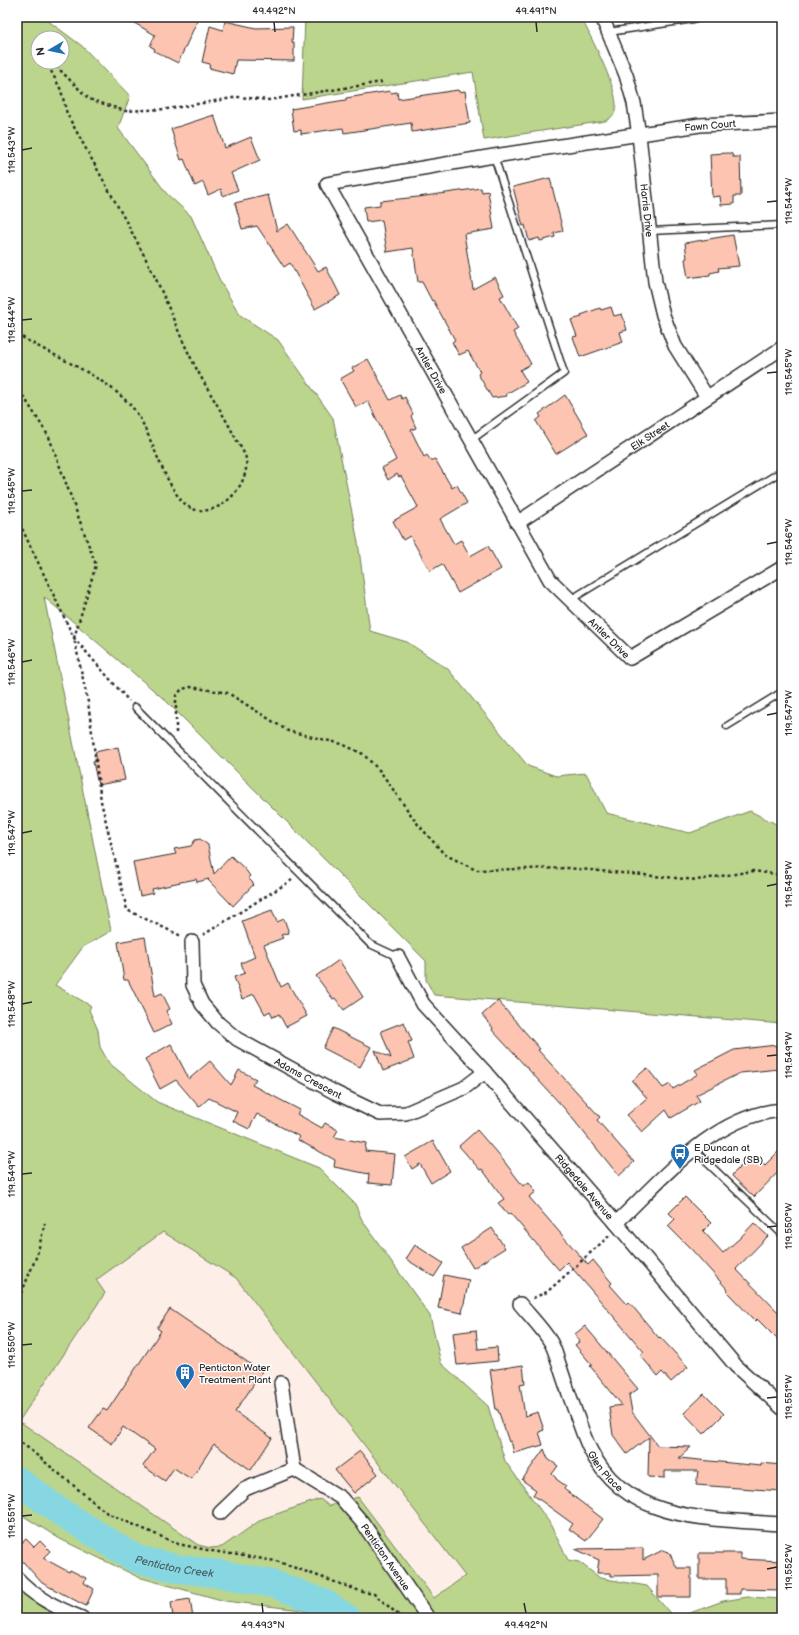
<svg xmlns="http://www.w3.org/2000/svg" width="799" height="1635" viewBox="0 0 799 1635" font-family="'Balsamiq Sans',sans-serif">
<rect width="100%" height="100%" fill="#fff"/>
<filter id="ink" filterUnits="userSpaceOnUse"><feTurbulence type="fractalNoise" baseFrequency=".025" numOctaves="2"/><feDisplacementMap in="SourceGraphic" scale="8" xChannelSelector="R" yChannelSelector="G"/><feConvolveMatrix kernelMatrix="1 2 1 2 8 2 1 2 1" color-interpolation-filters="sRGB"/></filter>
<g filter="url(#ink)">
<!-- built -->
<path fill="#feeee8" d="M163 1232 236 1278 466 1576 434 1599 358 1497 329 1506 228 1543 222 1547 211 1548 198 1545 19 1421 105 1293 96 1280Z"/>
<!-- green -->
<path fill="#bcd58c" stroke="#74805c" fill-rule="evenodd" d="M17 17H43L82 46 130 96 118 128 167 194 191 216 221 283 240 315 278 340 333 418 358 542 370 631 407 642 448 669 528 766 556 776 586 773 606 813 690 833 750 811 782 827V1024L434 995 426 980V961L165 700 44 597 111 931 83 947 55 985 91 1006 89 1010 98 1030 100 1047 109 1063 157 1102 319 1168 355 1204 362 1220 430 1316 441 1363 488 1406 505 1461 549 1522 568 1560 579 1562 600 1578 647 1586 674 1618H317L302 1610 225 1601 138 1577 60 1539 17 1512ZM38 38H62V62H38ZM163 1232 236 1278 465 1576 434 1598 358 1497 329 1506 320 1499 262 1519 222 1547 211 1548 198 1545 19 1421 105 1293 96 1280Z
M305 17H581C591 38 615 83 616 104 617 112 612 118 605 121L484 140 473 72 302 99Z
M17 1588 43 1608 64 1618H17Z
M748 1597 782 1599V1618H676L723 1601Z"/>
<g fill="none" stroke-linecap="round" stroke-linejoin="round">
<!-- river -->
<path stroke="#87d7e2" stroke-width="28" id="s1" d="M17 1480 59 1511 136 1559 179 1569 221 1574 273 1584 324 1603 347 1618"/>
</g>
<!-- building -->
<path fill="#fdc5b1" stroke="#2b2b2b" d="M124 17H199L178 63 154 51 155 49 150 46 155 35Z
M225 21 256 28 293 27 292 42H294V61L236 60 233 74 209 68 210 64 202 62 210 26 223 30Z
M458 90 459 92 465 91 470 123 412 132 411 123 344 133 343 128 301 134V130L294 131 291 109 339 101 346 100V98L390 91 391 93 397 92 398 99Z
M214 115 225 148 251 137 260 160 231 173 238 190 223 196 221 189 208 195 203 182 195 186 184 159 181 160 171 129Z
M728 153 732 154 733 157H740L741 196H734V204L721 205 720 196 712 197 710 154Z
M550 178 563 231 554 233 555 237 540 241 539 238 529 241 525 225 523 226 513 187Z
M481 188 482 192 488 191 494 229 464 234 473 289 495 277 504 295 500 297 518 329 513 332 531 364 520 370 527 382 506 394 507 396 492 398 478 374 480 372 468 351 459 355 452 342 455 340 433 300 432 301 422 282H418L413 248 387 252 382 220 366 222 364 207 380 205V201L418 197Z
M268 195 277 231 288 224 318 271 326 267 340 295 315 309 290 263 284 267 257 226 242 229 235 203Z
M733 235 739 266 718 268 719 271 710 273V275L688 278 685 259 687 258 685 243Z
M611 307 614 316 622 314 627 330 620 332 623 342 580 357 573 337 577 336 571 320 582 317 581 315 600 308 601 310Z
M368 359 390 400 400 395 402 399 405 397 413 414 411 416 416 428 411 430 424 457 427 455 431 461 435 459 452 488 457 485 467 503 440 519 454 544 461 540 470 556 488 546 501 569 458 593 442 564 430 571 410 536 403 540 393 521 418 507 401 476 399 477 397 474 388 480 382 468 396 460 368 401 356 407 340 379 354 371 352 368Z
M565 395 588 434 556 454 536 421 541 417 539 414Z
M118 747 125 780 98 785 93 762 97 761 95 752Z
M200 839 208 845 214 874 231 856 245 869 250 876 248 878 254 884 233 906 208 880 209 879 197 882 196 879 171 884V885L152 889 153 893 140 896 133 862 176 854 174 849 191 846 195 840Z
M272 910 277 922 284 919 289 933 281 935 283 938 264 945 281 987 288 983 307 1016 286 1027 279 1014 273 1017 270 1011 265 1014 254 994 242 999 234 977 245 973 241 963 255 957 242 921Z
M145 937 155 996 162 993 170 1009 166 1011 172 1024 154 1033 128 980H124L118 942Z
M339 960 363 997 344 1010 335 998 333 999 316 976Z
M498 1001 540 1049 538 1050 600 1117 597 1120 634 1162 619 1176 564 1108 492 1030 493 1028 482 1015Z
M404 1022 412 1041 408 1042 414 1059 383 1071 375 1050 391 1058 381 1031Z
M333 1028 371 1047 360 1067 323 1048Z
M171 1044 189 1079 210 1061 231 1085 239 1070 256 1079 252 1085 300 1110 297 1114 322 1128 325 1123 338 1130 334 1137 366 1143 365 1151 395 1154 392 1185 368 1183 369 1174 334 1167 335 1160 298 1140 300 1137 257 1114 249 1129 233 1121 237 1112 209 1098 199 1107 176 1080 160 1089 145 1059Z
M776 1045 779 1069 740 1073 696 1095 700 1101 671 1118 666 1110 642 1132 627 1115 647 1098 632 1081 647 1068 663 1088 670 1084 673 1089 698 1074 695 1070 734 1050Z
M477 1130 503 1160 523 1186 529 1182 536 1192 529 1197 588 1265 593 1260 612 1283 610 1285 627 1304 629 1302 659 1338 660 1337 688 1367 671 1382 662 1372 658 1376 640 1355 644 1352 567 1262 559 1270 510 1213 508 1214 498 1203 504 1199 482 1169 480 1170 459 1146Z
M433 1141 450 1171 431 1183 420 1164 412 1169 405 1157Z
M782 1148V1168L754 1197 733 1177 732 1175 747 1160 749 1162 755 1155 765 1165Z
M685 1197 711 1223 703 1231 723 1253 740 1238 754 1223 768 1236 736 1269 782 1316V1344L757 1319 755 1321 727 1292 728 1290 692 1250 668 1226 675 1219 669 1213Z
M492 1228 505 1248 473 1268 461 1248Z
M415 1245 443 1263 434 1277 406 1259Z
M444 1275 469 1280 462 1313 438 1308Z
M170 1309 262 1372 235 1412 272 1438 251 1470 214 1444 191 1479 174 1468 165 1481 143 1466 155 1449 123 1427 112 1444 89 1428 103 1409 107 1411 161 1331 157 1328Z
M585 1326 638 1389 629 1395 632 1412 658 1446 691 1447 679 1458 761 1466V1463L782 1465V1491L696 1485 698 1471H665V1478L648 1477 649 1437 627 1454 613 1435 609 1407 622 1405 590 1366 592 1365 575 1345 579 1342 575 1334Z
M476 1330 478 1349 497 1347 498 1361 457 1365 453 1333Z
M523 1365 525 1383 520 1384 525 1416 538 1412 544 1430 539 1432 543 1445 514 1453 511 1441 509 1442 498 1410H496L490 1370Z
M704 1394 724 1414 704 1434 684 1413Z
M544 1449 548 1459 558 1466 552 1474 556 1478V1479L566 1486 564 1489 603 1519 586 1541 569 1529 573 1524 533 1495 536 1490 522 1480Z
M360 1451 378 1474 354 1493 335 1470Z
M26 1539 34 1547 40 1541 50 1551 43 1558 69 1572 70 1570 86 1578 84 1583 94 1589 86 1606 42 1583 17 1555V1547Z
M643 1548V1560L663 1550 669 1552 677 1568H691V1597H658V1575L611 1576V1573H597L599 1560 575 1549Z
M699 1553H740V1559L782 1561V1585H780V1590L740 1589V1594H726V1579H699Z
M190 1599 193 1618H173L171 1602Z"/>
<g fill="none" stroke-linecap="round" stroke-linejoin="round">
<!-- lane casing -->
<g stroke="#2b2b2b" stroke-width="9">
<path id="lane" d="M609 32 706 17
M650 231 782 225
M471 440 564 373 494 156
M570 600 782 471
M135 707 370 944 398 957
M727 726 782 692
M694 1150 782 1234"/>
</g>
<!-- street casing -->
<g stroke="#2b2b2b" stroke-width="16">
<g id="street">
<path id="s2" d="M602 17 626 75 634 103 639 135 655 282 663 315 675 346 707 397"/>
<path id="s3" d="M782 121 700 125 494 156 327 184 550 580 630 658 782 568"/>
<path id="s4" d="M517 523 782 348"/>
<path id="s5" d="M192 942 193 985 202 1004 218 1023 237 1039 334 1092 380 1114 406 1113 464 1088 485 1072"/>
<path id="s6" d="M398 957 423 1004 485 1072 616 1223 736 1366 782 1408"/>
<path d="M616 1223C662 1179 714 1115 782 1110"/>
<path id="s7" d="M520 1304C530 1316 542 1328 550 1341 555 1349 557 1359 560 1367 567 1389 575 1411 583 1433 615 1523 702 1518 782 1524"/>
<path d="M281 1383 294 1469"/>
<path id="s8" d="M220 1513 245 1489 294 1469 341 1498 362 1522 428 1618"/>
<path d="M17 1578C34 1597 59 1609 82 1618"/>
</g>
</g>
<!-- path -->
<path stroke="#2b2b2b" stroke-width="2.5" stroke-dasharray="3 3" stroke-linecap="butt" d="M17 334C54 358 109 376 136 412 152 434 168 500 193 509 220 518 250 485 246 459 245 453 239 445 236 439 222 411 204 385 190 356 177 330 167 302 154 275 127 221 96 168 67 114L61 90 51 71V67L56 66 89 99 125 111 167 109 239 97 269 100 382 82
M17 386 49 437 96 565 74 638 88 702 101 801 127 910 181 936
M17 518 74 638 129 701
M176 733V696L182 689 191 687 228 693 288 731 342 744 363 754 380 771 416 822 444 854 476 870 568 868 697 880 753 871 782 875
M203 935 292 880
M533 1298 547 1292 609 1236
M17 1304 37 1255 45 1223
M17 1439 107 1513 178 1544 212 1551 276 1561 363 1592 374 1594 402 1618"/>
<!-- lane -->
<use href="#lane" stroke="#fff" stroke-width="6"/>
<!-- street -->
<use href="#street" stroke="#fff" stroke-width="13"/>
</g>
</g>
<!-- ticks -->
<path fill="none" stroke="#2b2b2b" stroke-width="1.5" d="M274 22 275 32M536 22 537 32M22 150 32 148M767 202 777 201M22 320 32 319M767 373 777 372M22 491 32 490M767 544 777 542M22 662 32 660M767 715 777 713M22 833 32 831M767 886 777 884M22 1004 32 1002M767 1056 777 1055M22 1174 32 1173M767 1227 777 1226M22 1345 32 1344M767 1398 777 1397M22 1516 32 1515M767 1569 777 1567M262 1603 263 1613M524 1603 526 1613"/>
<!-- icons -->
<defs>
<g id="bus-pin" transform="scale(1)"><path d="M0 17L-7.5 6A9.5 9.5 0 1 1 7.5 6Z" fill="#1f6fb2" stroke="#fff"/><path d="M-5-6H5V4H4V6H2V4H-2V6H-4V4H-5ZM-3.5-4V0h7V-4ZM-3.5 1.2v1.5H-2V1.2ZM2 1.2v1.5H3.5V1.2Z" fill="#fff"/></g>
<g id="building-pin" transform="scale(1)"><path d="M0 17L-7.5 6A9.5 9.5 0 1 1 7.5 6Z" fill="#1f6fb2" stroke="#fff"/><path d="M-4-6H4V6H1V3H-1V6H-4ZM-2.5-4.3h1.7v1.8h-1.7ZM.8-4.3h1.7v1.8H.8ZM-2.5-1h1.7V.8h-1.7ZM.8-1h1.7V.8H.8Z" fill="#fff"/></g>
</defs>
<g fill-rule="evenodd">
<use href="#bus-pin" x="680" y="1153"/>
<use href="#building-pin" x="185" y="1373"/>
</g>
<g text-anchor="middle" stroke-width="3" stroke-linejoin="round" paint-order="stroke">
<!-- street labels -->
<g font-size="10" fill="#2b2b2b" stroke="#fff">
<text transform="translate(710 125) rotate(-5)" y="4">Fawn Court</text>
<text dy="4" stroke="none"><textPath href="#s2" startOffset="200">Harris Drive</textPath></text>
<text dy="4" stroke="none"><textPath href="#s3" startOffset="673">Antler Drive</textPath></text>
<text dy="4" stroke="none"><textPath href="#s4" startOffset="159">Elk Street</textPath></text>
<text dy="4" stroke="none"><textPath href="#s3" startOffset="997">Antler Drive</textPath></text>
<text dy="4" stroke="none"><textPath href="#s5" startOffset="195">Adams Crescent</textPath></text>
<text dy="4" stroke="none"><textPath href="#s6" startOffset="297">Ridgedale Avenue</textPath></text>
<text dy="4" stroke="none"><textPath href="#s7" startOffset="190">Glen Place</textPath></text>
<text dy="4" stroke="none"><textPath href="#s8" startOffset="217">Penticton Avenue</textPath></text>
</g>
<!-- poi labels -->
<g font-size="10" fill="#2b2b2b" stroke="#fff" text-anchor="start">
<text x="694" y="1151">E Duncan at<tspan x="694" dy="12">Ridgedale (SB)</tspan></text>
<text x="199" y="1371">Penticton Water<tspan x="199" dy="12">Treatment Plant</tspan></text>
</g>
<!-- water labels -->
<g font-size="11" font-style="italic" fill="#475f62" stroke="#fff">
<text dy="4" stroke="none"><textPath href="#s1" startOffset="182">Penticton Creek</textPath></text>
</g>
</g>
<!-- margin -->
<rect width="799" height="1635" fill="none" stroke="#fff" stroke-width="44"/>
<!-- north arrow -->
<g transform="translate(50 50) rotate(261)"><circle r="19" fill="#ffffff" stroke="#aaaaaa"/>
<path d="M0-3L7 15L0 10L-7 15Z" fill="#1f6fb2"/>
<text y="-6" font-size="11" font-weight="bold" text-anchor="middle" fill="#2b2b2b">N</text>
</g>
<rect x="22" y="22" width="755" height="1591" fill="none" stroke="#2b2b2b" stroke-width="1.5"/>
<g font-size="10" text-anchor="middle" fill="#2b2b2b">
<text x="274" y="14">49.492°N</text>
<text x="536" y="14">49.491°N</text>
<text transform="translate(11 150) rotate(-90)" y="4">119.543°W</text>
<text transform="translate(788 201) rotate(-90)" y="4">119.544°W</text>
<text transform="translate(11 320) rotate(-90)" y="4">119.544°W</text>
<text transform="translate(788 372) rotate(-90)" y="4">119.545°W</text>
<text transform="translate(11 491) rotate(-90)" y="4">119.545°W</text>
<text transform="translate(788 542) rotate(-90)" y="4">119.546°W</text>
<text transform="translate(11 662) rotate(-90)" y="4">119.546°W</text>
<text transform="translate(788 713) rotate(-90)" y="4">119.547°W</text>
<text transform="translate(11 833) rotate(-90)" y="4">119.547°W</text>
<text transform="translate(788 884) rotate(-90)" y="4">119.548°W</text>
<text transform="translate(11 1004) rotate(-90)" y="4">119.548°W</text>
<text transform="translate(788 1055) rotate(-90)" y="4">119.549°W</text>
<text transform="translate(11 1174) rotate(-90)" y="4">119.549°W</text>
<text transform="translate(788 1226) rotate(-90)" y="4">119.550°W</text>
<text transform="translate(11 1345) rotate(-90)" y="4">119.550°W</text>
<text transform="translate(788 1397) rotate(-90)" y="4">119.551°W</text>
<text transform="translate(11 1516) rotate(-90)" y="4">119.551°W</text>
<text transform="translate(788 1567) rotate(-90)" y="4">119.552°W</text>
<text x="263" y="1628">49.493°N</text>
<text x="526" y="1628">49.492°N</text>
</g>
</svg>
